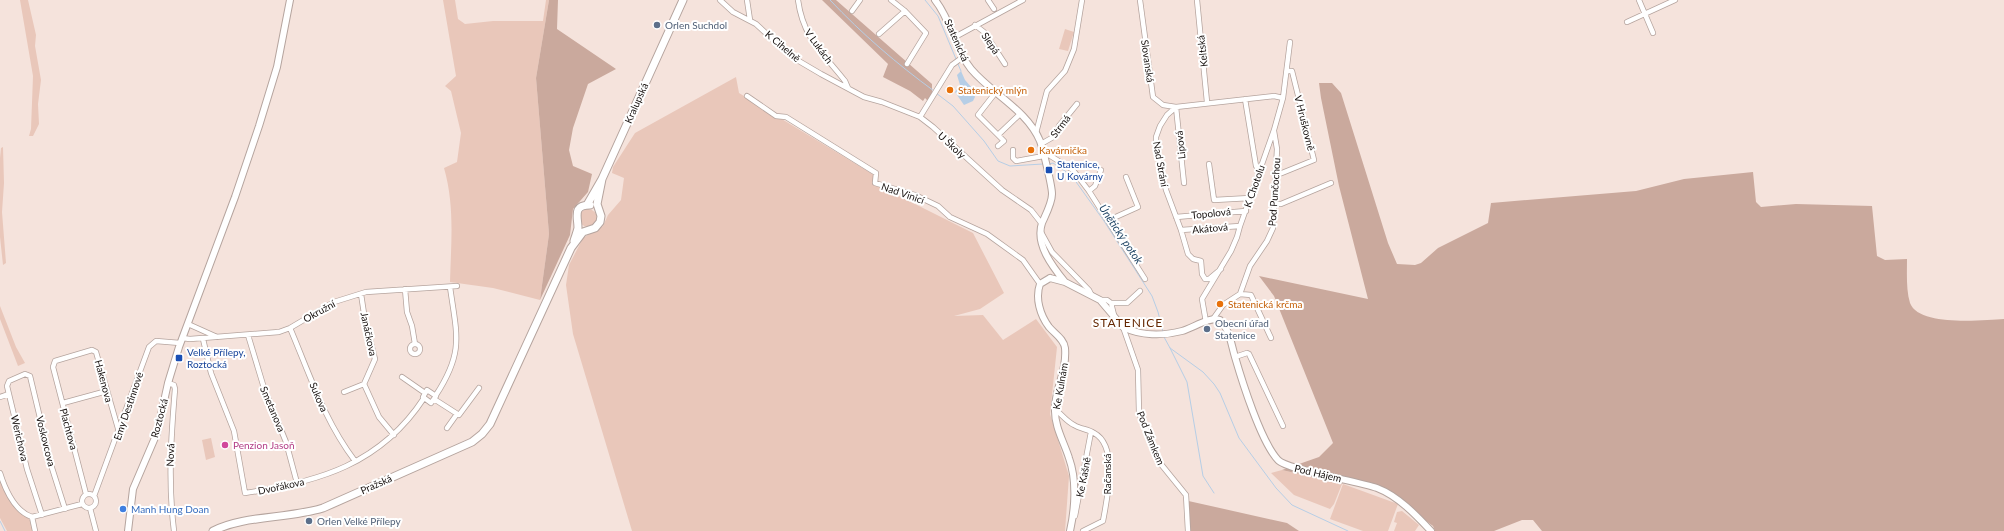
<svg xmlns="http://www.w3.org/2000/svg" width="2004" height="531" viewBox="0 0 2004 531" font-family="Lato,sans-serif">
<rect width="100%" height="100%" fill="#f5e3dc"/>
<!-- green -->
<path fill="#e9c7ba" d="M20 0H28L36 35 35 46 41 80 38 104 39 124 33 136H29L31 129 33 76Z
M443 0H455L458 19 465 24 493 21H543L546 0H549L536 78 549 234 540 300 493 288 450 282C451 243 455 206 444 168L457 162 461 133 451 91 445 86 456 76Z
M1065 29 1074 32 1068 51 1059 49Z
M736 77 739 93 874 175 877 185 973 233 1004 293 980 309 954 316 983 315 1003 340 1036 319 1057 347 1050 414 1069 476 1065 531H632L573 334 566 285 569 265 583 238 603 226 608 215 621 200 624 178 612 173 613 167 635 133Z
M3 147 4 183 2 212 6 263 3 265 0 237V158L1 148Z
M579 218a9 9 0 1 1 18 0a9 9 0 1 1-18 0Z
M0 306 16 347 25 363 18 366 0 319Z
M211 438 215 457 206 460 202 440Z
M1282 470 1342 484 1334 504 1330 509 1294 495 1271 473Z
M0 477 8 498 31 521 34 531H7L0 518Z
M1343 484 1398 504 1388 531H1363L1330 519Z
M1402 511 1419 525 1415 531H1394L1397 523 1394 522 1397 512Z"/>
<!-- forest -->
<path fill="#caa99d" d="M549 0H558L557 29 616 69 588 84 573 128 569 150 573 166 592 174 588 192 573 209 570 235 540 300 549 234 536 78Z
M822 0H836L932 84V93L928 101 925 98 923 101 910 91 883 77 888 64Z
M1319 83H1332L1341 93 1388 243 1397 264 1415 265 1421 263 1438 248 1488 223 1491 203 1636 191 1684 179 1753 172 1756 202 1761 207 1796 204 1872 206 1877 256 1885 260 1907 259C1907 273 1906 290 1910 303 1919 327 1983 320 2004 319V531H1542L1533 520H1522L1494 531H1435L1433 526 1389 494 1347 477 1342 484 1282 470 1319 457 1333 443 1274 296 1259 276 1368 299 1339 186 1321 98Z
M1184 500 1287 523 1299 531H1188Z"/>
<!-- water -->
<path fill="#b6cee6" d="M961 71 965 80 972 88 975 97 973 101 964 105 955 92 960 85 957 75Z"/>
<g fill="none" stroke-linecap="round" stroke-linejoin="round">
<!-- stream -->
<path stroke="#b6cee6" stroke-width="1" d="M830 0C862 34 897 64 934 91
M925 0 938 16 956 59
M958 64 961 71
M936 93 953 106 984 141 998 161 1010 166 1043 164
M1049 164 1053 163 1065 171 1074 179 1104 221 1152 296 1158 312 1163 332
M1164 337 1170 348 1203 372 1214 384 1220 393 1239 438 1276 488 1292 505 1348 531
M1170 348 1187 382 1203 476 1214 493
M0 521 5 531"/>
<!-- minor casing -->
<g stroke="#b5a49e" stroke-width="6">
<path id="minor" d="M720 0 733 12 756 24 792 57 821 74 864 97 882 102 920 117 933 127 1002 190 1031 210 1042 224
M747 0 750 20
M798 0C803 38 823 53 845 81L848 88
M891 0 905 11 926 33 907 64
M988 0 994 9
M1140 0 1153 97 1163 105 1176 107 1184 183
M1197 0 1207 102
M1639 0 1653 33
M852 11 860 0
M1627 22 1675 0
M975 25 984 32 1005 64
M879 34 905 11
M955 37 1023 0
M996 92 978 115 1004 141 998 146
M747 96 776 116 786 117 876 173 875 183 915 195 938 206 950 217 987 234 1023 260 1040 284
M1245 99 1256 166 1259 170
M920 117 952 65 963 57
M1036 133 1047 91 1065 71 1074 49 1082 0
M998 135 1020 114
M1041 144 1055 136 1059 126 1077 104
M1013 150V158L1016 161 1049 155 1073 170 1089 191 1145 279
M1209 164 1214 200 1250 198
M1277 175 1314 160 1292 71H1288
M1089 191 1095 186 1101 170
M1275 204H1281L1331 183
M1176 217 1246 211
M1109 220 1138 207 1126 177
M1181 230 1240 226
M1041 232 1052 252 1089 290 1091 294
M1221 269 1209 279H1205L1202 274 1201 261 1193 259 1188 254 1181 230 1166 190 1156 147V137L1160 126 1167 115 1176 107 1274 96 1283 98
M405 289 407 312 412 326 415 344
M361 294 365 320 375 359 364 384 379 417 394 435
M1240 294 1251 295 1271 338
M1100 300H1107L1111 303 1114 315
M1111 303H1127L1140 291
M1213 319 1223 305 1240 294 1250 266 1267 241 1273 228 1277 149 1274 131
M1206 322 1202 299 1231 251 1237 237 1240 226 1274 130 1283 98 1290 42
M188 324 217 337
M1123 327 1138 370 1139 413 1160 463 1186 495 1188 531
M290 328C310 375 324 420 355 461
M248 335 264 388 286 442 297 483
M182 338 190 339 279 332 290 328 334 302 366 292 457 286
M203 339 211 373 234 431 245 493C319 482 381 464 424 398
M410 349a5 5 0 1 1 10 0a5 5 0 1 1-10 0Z
M1235 357 1247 353 1249 354 1283 426
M402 377 425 393
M168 383 174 385 175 389C171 437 168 483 174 531
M427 390 436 396 431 403 423 397Z
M344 392 364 384
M436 395C464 352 457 336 450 287
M0 397 9 394
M434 399 459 415 479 388
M63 403 107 391
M1055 409C1061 414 1067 422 1074 425 1080 429 1088 429 1094 433 1119 446 1107 499 1103 521L1083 531
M447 428 457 414
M0 473C5 489 14 511 32 517L35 531
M82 501a7 7 0 1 1 14 0a7 7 0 1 1-14 0Z
M86 494 53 367 55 361 92 350 96 352 119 432
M94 496 149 347 156 341 180 343
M90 508 96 531
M42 515 27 469 7 386 9 381 25 374 30 376 52 468 65 509
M1075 516 1091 432
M32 517 82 504"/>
</g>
<!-- tertiary casing -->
<g stroke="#b5a49e" stroke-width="8">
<path id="tertiary" d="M935 0C952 21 954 48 971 69 992 94 1027 110 1040 141 1043 149 1052 186 1052 194 1052 203 1046 214 1042 223 1035 244 1052 266 1065 282
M1050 278 1065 282 1100 300 1123 327C1141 336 1163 336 1182 331 1193 328 1210 316 1220 320 1230 330 1231 344 1235 357 1242 381 1261 442 1278 460 1287 470 1358 481 1377 488 1398 496 1416 515 1431 531
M1050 278 1040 284C1035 298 1040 315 1049 327 1055 334 1064 339 1065 348 1067 371 1055 389 1055 408 1054 426 1064 442 1069 458 1077 480 1075 509 1070 531
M128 531 133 489 157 433 168 383 179 347 235 197 259 126 277 67 290 0"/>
</g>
<!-- secondary casing -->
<g stroke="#b5a49e" stroke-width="9">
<path id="secondary" d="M587 205 602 179 683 0
M574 241C575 237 577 233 578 228 578 217 572 205 590 205
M213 531C244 515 288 519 323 508L472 442 482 434 490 424 571 248 583 232 595 228 600 222 601 216 597 204 602 179"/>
</g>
<!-- minor -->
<use href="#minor" stroke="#fff" stroke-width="4.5"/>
<!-- tertiary -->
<use href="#tertiary" stroke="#fff" stroke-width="6"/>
<!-- secondary -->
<use href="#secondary" stroke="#fff" stroke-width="7"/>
</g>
<!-- markers -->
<g fill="#5c6f8a" stroke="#fff" stroke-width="1.5">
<circle cx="657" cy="25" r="4"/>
<circle cx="1207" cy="329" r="4"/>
<circle cx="309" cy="521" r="4"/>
</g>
<g fill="#e8710a" stroke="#fff" stroke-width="1.5">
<circle cx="950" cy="90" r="4"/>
<circle cx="1031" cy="150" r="4"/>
<circle cx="1220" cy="304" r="4"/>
</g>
<g fill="#1a4fb4" stroke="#fff" stroke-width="1.5">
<rect x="1045" y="166" width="8" height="8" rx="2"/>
<rect x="175" y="354" width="8" height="8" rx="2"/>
</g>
<circle fill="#d1479c" stroke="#fff" stroke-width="1.5" cx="225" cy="445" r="4"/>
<circle fill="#3f7fe0" stroke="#fff" stroke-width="1.5" cx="123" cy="509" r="4"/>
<g text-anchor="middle" stroke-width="4" stroke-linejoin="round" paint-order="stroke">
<!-- service labels -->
<g font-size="10" fill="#4e5e75" stroke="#fff" text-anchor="start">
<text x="665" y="29">Orlen Suchdol</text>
<text x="1215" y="327">Obecní úřad<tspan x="1215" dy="12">Statenice</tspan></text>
<text x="317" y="525">Orlen Velké Přílepy</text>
</g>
<!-- street labels -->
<g font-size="10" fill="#17110f" stroke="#fff">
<text transform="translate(957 40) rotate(66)" y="4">Statenická</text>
<text transform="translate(991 43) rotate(56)" y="4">Slepá</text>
<text transform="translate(783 46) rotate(40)" y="4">K Cihelně</text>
<text transform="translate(819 46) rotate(54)" y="4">V Lukách</text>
<text transform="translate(1202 51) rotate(-96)" y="4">Keltská</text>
<text transform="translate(1148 61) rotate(82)" y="4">Slovanská</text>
<text transform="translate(636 103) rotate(-66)" y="4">Kralupská</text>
<text transform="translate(1305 123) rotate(76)" y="4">V Hruškovně</text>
<text transform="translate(1060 126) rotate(-53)" y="4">Strmá</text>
<text transform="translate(952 145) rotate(43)" y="4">U Školy</text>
<text transform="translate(1180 145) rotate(-96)" y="4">Lipová</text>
<text transform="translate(1161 164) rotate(80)" y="4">Nad Strání</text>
<text transform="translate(1254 186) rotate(-71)" y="4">K Chotolu</text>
<text transform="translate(1274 192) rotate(-86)" y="4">Pod Punčochou</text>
<text transform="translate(903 193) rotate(19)" y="4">Nad Vinicí</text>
<text transform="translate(1211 213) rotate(-6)" y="4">Topolová</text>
<text transform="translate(1210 228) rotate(-5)" y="4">Akátová</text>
<text transform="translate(319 311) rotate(-29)" y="4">Okružní</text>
<text transform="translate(369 334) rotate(78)" y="4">Janáčkova</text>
<text transform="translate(104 381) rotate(75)" y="4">Hakenova</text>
<text transform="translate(1060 386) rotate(-80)" y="4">Ke Kulnám</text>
<text transform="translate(319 397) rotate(67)" y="4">Sukova</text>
<text transform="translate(128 406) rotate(-71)" y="4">Emy Destinnové</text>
<text transform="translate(273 409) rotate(67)" y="4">Smetanova</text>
<text transform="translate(159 418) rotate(-75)" y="4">Roztocká</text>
<text transform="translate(69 429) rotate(75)" y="4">Plachtova</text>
<text transform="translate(20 438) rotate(77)" y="4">Werichova</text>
<text transform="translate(1151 438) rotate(68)" y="4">Pod Zámkem</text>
<text transform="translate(46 441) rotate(76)" y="4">Voskovcova</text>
<text transform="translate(170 455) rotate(-88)" y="4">Nová</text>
<text transform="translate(1318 473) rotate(13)" y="4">Pod Hájem</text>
<text transform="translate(1107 474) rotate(-90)" y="4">Račanská</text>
<text transform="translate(1083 477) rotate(-79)" y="4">Ke Kašně</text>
<text transform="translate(376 484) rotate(-24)" y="4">Pražská</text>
<text transform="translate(281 486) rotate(-12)" y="4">Dvořákova</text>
</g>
<!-- food labels -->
<g font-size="10" fill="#c56008" stroke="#fff" text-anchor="start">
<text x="958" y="94">Statenický mlýn</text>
<text x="1039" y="154">Kavárnička</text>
<text x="1228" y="308">Statenická krčma</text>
</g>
<!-- transit labels -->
<g font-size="10" fill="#164399" stroke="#fff" text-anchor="start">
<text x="1057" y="168">Statenice,<tspan x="1057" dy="12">U Kovárny</tspan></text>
<text x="187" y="356">Velké Přílepy,<tspan x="187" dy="12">Roztocká</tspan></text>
</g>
<!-- hotel labels -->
<g font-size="10" fill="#b23c85" stroke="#fff" text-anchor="start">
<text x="233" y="449">Penzion Jasoň</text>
</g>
<!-- shop labels -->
<g font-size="10" fill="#366cbe" stroke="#fff" text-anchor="start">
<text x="131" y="513">Manh Hung Doan</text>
</g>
<!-- water labels -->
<g font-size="11" font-style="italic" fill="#183e5f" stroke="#fff">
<text transform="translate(1121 234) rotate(56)" y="4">Únětický potok</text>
</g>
<!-- quarter labels -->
<g font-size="12" letter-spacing="1" fill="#652702" stroke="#fff">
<text x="1128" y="327">STATENICE</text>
</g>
</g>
</svg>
